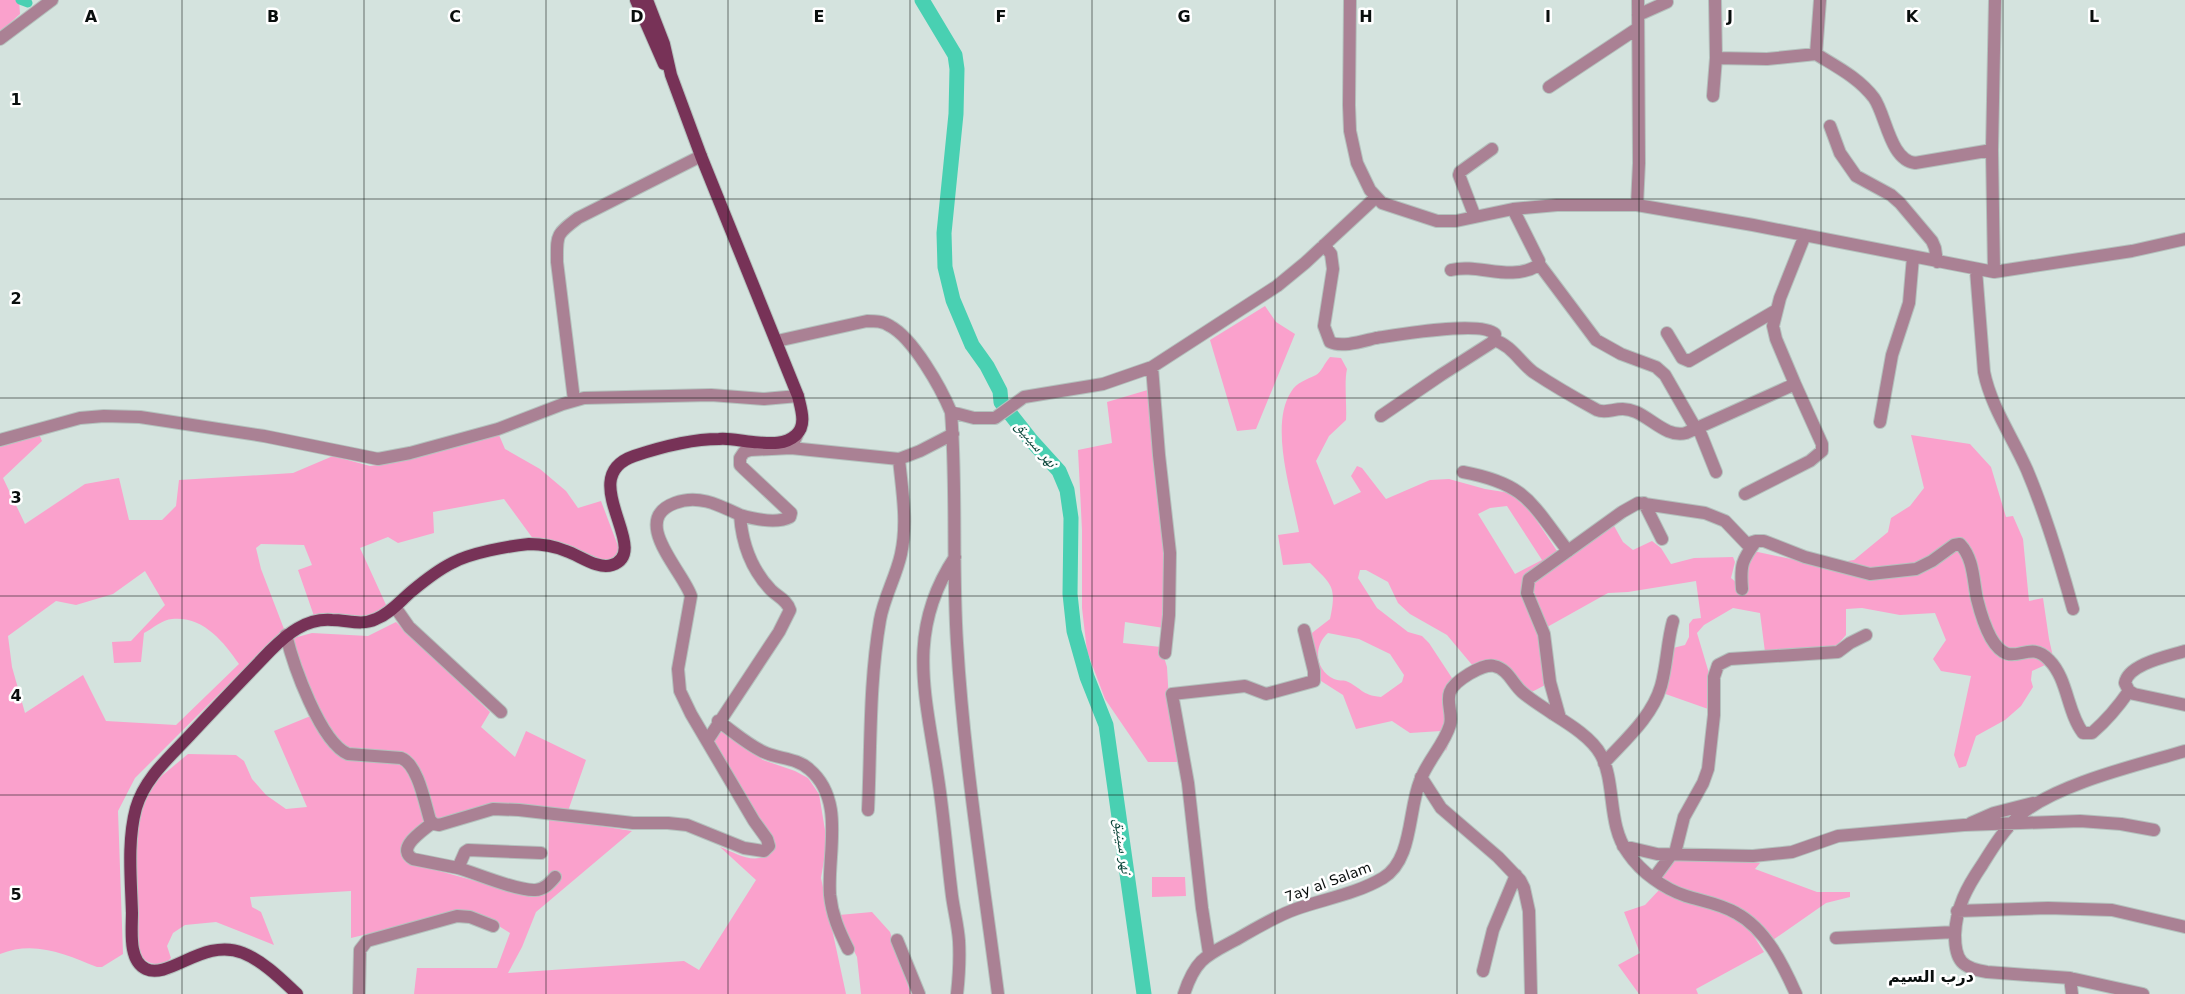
<svg xmlns="http://www.w3.org/2000/svg" width="2185" height="994" viewBox="0 0 2185 994" font-family="'DejaVu Sans','Noto Naskh Arabic',sans-serif">
<rect width="100%" height="100%" fill="#d4e3de"/>
<!-- green -->
<path fill="#faa1cc" fill-rule="evenodd" d="M0 0H19L20 14 0 32Z
M1265 306 1276 322 1295 334 1256 429 1237 431 1210 340Z
M1330 357 1341 358 1347 369C1344 382 1347 405 1346 420L1329 436 1316 461 1334 505 1361 492 1351 476 1357 466 1362 468 1386 499 1430 480 1449 479 1485 489 1510 493 1531 512 1557 551 1565 557 1613 524 1623 542 1633 550 1652 541 1661 548 1671 564 1694 558 1733 557 1735 562 1731 578 1737 583 1753 551 1820 565 1854 560 1888 532 1891 518 1910 506 1924 488 1911 435 1970 444 1991 467 2006 517 2013 516 2023 539 2029 601 2043 598 2049 639 2054 661 2032 671 2031 680 2033 687 2021 706 2005 720 1976 736 1966 766 1959 768 1954 755 1971 676 1941 671 1933 659 1946 640 1935 613 1900 615 1862 608 1846 609V635L1833 650 1765 652 1760 613 1733 608 1704 625 1697 633 1711 680V710L1657 691 1669 649 1685 645 1689 637V624L1693 619 1701 618 1696 581 1628 592 1608 593 1540 631 1547 684 1528 694 1491 661 1455 682 1453 733 1446 751 1441 731 1410 733 1392 721 1356 729 1343 695 1321 681 1308 636 1330 619C1337 586 1332 585 1310 563L1283 565 1278 535 1299 532C1292 494 1269 426 1291 392 1297 382 1306 380 1316 375 1321 373 1325 362 1330 357ZM1507 506 1542 560 1515 574 1478 514 1490 508ZM1360 570H1366L1388 582 1398 603 1410 614 1447 635 1473 666 1454 681 1429 643 1422 636 1408 632 1377 608 1358 578ZM1328 633 1359 639 1390 654 1404 675 1402 682 1381 697C1361 695 1362 688 1346 681 1343 680 1338 681 1334 679 1315 670 1313 646 1328 633Z
M1151 389 1167 547 1164 628 1125 622 1123 643 1161 647 1167 667 1170 719 1181 762H1148L1105 699 1087 651 1082 608V530L1078 450 1112 443 1107 402Z
M39 434 42 441 3 478 25 524 85 484 119 478 129 520H162L176 506 179 480 293 473 333 456 370 466 399 462 499 435 505 449 540 469 566 491 578 508 601 501 618 546V554L608 562 534 540 504 499 433 512 434 533 398 543 388 537 360 548 387 607 369 618 314 616 298 570 312 565 304 545 261 544 256 548 261 569 284 629 135 778 118 811 123 954 102 967H97C65 954 34 940 0 954V447ZM145 571 165 605 131 641 112 642 114 663 141 662 144 633C152 629 163 619 172 619 203 616 223 641 239 664L176 725 106 721 83 675 25 713 12 667 8 636 56 601 76 605 113 594Z
M396 622 490 712 481 727 515 757 526 731 586 760 568 811 499 803 439 820 415 829 401 847 402 852 411 863 532 897 548 892 549 818 632 831 536 912 522 947 508 973 684 961 699 970 756 880 720 847C736 853 758 868 771 850L745 797 712 741 723 729 763 760 795 771 808 778 819 794 827 842 821 878 846 994H414L417 968H497L510 933 486 918 462 911 351 938V891L250 897 252 907 261 912 274 945 216 922 185 925 173 933 167 946 171 958 164 965C149 964 144 962 137 949L135 839 139 810 158 779 188 754 236 755 244 761 252 779 266 795 286 809 307 807 274 731 313 715 290 639 312 633 368 636Z
M1700 859 1760 863 1755 869 1817 892H1850V897L1826 903 1770 942 1741 913 1676 890 1658 877 1673 860Z
M1152 877H1185L1186 896 1152 897Z
M1660 889 1737 919 1748 927 1764 952 1696 989 1698 994H1639L1618 965 1640 953 1624 912 1645 905Z
M872 912 890 932 911 994H861L857 957 843 929 839 915Z"/>
<g fill="none" stroke-linecap="round" stroke-linejoin="round">
<!-- canal -->
<path stroke="#49d0b2" stroke-width="9" d="M20 0 28 3"/>
<!-- river -->
<path stroke="#49d0b2" stroke-width="15" d="M922 0 955 55 957 69 956 114 944 233 945 267 953 300 972 345 987 366 1000 391 1001 402 1030 439 1059 471 1067 490 1071 518 1070 594 1074 631 1087 677 1106 725 1144 994"/>
<!-- minor casing -->
<g stroke="#b4c1bd" stroke-width="14">
<path id="minor" d="M1350 0 1349 105 1350 131 1357 163 1370 190 1382 203 1437 221H1456L1513 209 1557 205H1637L1753 225 1994 272 2132 251 2185 239
M1638 15 1667 2
M0 39 52 0
M1816 54C1837 67 1859 78 1874 98 1886 115 1890 160 1915 163L1992 150
M1716 58 1767 59 1816 54 1820 0
M1549 87 1638 28
M1713 96 1716 58 1715 0
M1830 126 1840 153 1856 176 1891 195 1900 203 1932 241 1935 248 1937 262
M1637 205 1639 163 1638 0
M1475 217 1459 175 1460 172 1492 149
M1324 245 1331 254 1333 269 1324 326 1330 342C1342 348 1363 341 1376 338 1397 335 1481 320 1495 334L1494 340 1491 343 1441 375 1381 416
M1539 264 1596 340 1621 354 1656 367 1665 375 1696 429
M1451 270C1478 263 1510 282 1537 266L1539 261 1513 209
M1976 270 1984 372C1991 407 2013 438 2027 470 2046 515 2060 562 2073 609
M1994 272 1992 150 1995 0
M1667 333 1682 358 1689 361 1775 311
M1494 340C1511 345 1520 362 1533 372 1554 386 1575 398 1597 410 1609 415 1618 404 1636 412 1652 419 1668 438 1686 433L1795 384
M777 341 867 321C875 321 883 321 890 326 913 338 941 388 951 412 957 489 952 566 957 643 964 761 983 877 998 994
M1152 367 1159 455 1170 553 1169 615 1165 653
M574 400 557 262C557 235 555 235 578 218L701 156
M951 412 974 418H995L1024 397 1103 384 1152 367 1277 286 1305 263 1375 198
M1880 422 1892 355 1909 303 1913 257
M1698 427 1716 472
M0 440 80 418 104 416 140 417 264 436 378 459 410 453 498 429 563 404 584 398 711 395 764 399 798 396
M791 448 899 459 920 451 953 434
M1463 472C1527 484 1531 503 1568 551
M1745 494 1810 461 1822 451V444L1795 384 1776 339 1773 326 1780 298 1805 235
M1644 503 1662 539
M955 557C905 632 926 696 938 778 944 817 947 856 952 896 954 911 958 926 959 941 960 959 959 976 957 994
M1742 589C1740 565 1742 560 1756 541
M395 607 409 627 501 712
M286 635C293 664 320 742 348 754L401 758C418 764 425 804 430 820L434 824 439 825 493 809 519 810 633 823H668L687 825 744 848 764 851 769 846 767 839 754 821 691 714 680 691 678 669 691 596C683 571 629 520 675 503 698 494 719 505 740 515
M2185 651C2169 656 2128 664 2125 683L2129 691 2134 694 2185 705
M1560 718 1550 682 1544 634 1527 593 1529 579 1622 512 1638 503 1705 513 1725 521 1747 544 1756 541H1764L1805 557 1870 574 1916 569 1932 561 1954 545 1960 544C1974 559 1973 580 1977 599 1980 611 1985 627 1991 638 2012 674 2027 636 2049 660 2068 679 2067 712 2083 733H2092C2107 720 2118 707 2129 691
M718 721C734 732 749 746 766 753 780 759 797 758 809 769 846 800 827 853 830 895 832 915 839 931 848 949
M707 741 779 632 790 610C787 600 778 597 771 590 751 569 742 544 740 515 754 519 777 524 790 517L791 513 743 468 740 465V458L744 452 750 450 791 448 797 435
M1604 763C1625 740 1652 717 1661 686 1667 665 1667 642 1673 621
M1421 777 1441 808 1498 857 1520 880 1524 888 1529 911 1531 994
M868 810C871 747 869 683 880 620 884 597 896 577 901 554 908 522 902 491 899 459
M432 823C423 831 395 848 413 859L458 868 465 852 468 850 541 853
M1971 823 1994 813 2033 803
M1623 846 1657 854 1753 856 1792 852 1838 836 1964 825 2080 821 2121 824 2154 830
M1675 853 1684 817 1703 783 1708 769 1714 715V677L1718 665 1730 659 1838 652 1850 643 1866 635
M458 868C478 874 517 891 535 890 544 890 550 883 555 877
M1654 878 1671 855
M1957 911 2048 908 2112 910 2185 927
M1836 938 1955 932
M897 940 919 994
M1209 953 1202 908 1188 783 1172 694 1245 686 1266 694 1314 681V671L1304 630
M1483 971 1493 930 1516 875
M2070 978 2143 994
M359 994 360 950 367 941 457 916 470 917 493 926
M1184 994C1196 957 1208 955 1239 938 1258 927 1276 916 1296 909 1324 899 1356 894 1383 878 1413 860 1408 810 1420 781 1427 761 1444 745 1450 725 1453 714 1446 702 1450 692 1454 681 1483 663 1494 666 1508 669 1512 683 1522 692 1531 700 1543 707 1553 714 1569 724 1592 738 1601 755 1616 783 1607 825 1628 853 1641 872 1664 889 1686 896 1702 901 1721 904 1736 913 1766 929 1783 965 1796 994
M2072 994 2070 978 1987 972C1962 968 1955 961 1955 935 1956 907 1967 887 1982 865 1992 849 2004 829 2019 816 2055 784 2138 765 2185 751"/>
</g>
<!-- major casing -->
<g stroke="#b4c1bd" stroke-width="14">
<path id="major" d="M636 0 664 64
M297 994C281 979 263 961 243 953 204 937 169 980 146 969 128 961 132 930 132 913 131 879 127 841 136 808 145 777 171 756 192 733 218 705 244 678 270 651 287 634 306 618 332 620 348 620 361 626 376 619 391 613 400 601 412 591 424 581 438 570 452 563 470 553 508 546 529 544 541 544 554 546 566 551 579 555 598 570 612 565 654 551 573 477 634 456 658 448 693 439 719 439 730 438 741 441 753 442 767 443 784 446 796 435 807 425 801 409 798 396L701 156 671 75 664 44 647 0"/>
</g>
<!-- minor -->
<use href="#minor" stroke="#aa8194" stroke-width="12"/>
<!-- major -->
<use href="#major" stroke="#773257" stroke-width="12"/>
</g>
<!-- grid -->
<path fill="none" stroke="#090e0d" stroke-width="1" stroke-opacity="0.55" d="M182 0V994M364 0V994M546 0V994M728 0V994M910 0V994M1092 0V994M1275 0V994M1457 0V994M1639 0V994M1821 0V994M2003 0V994M0 199H2185M0 398H2185M0 596H2185M0 795H2185"/>
<g text-anchor="middle" stroke-width="5" stroke-linejoin="round" paint-order="stroke">
<!-- street labels -->
<g font-size="14" fill="#090e0d" stroke="#fff">
<text transform="translate(1328 882) rotate(-20)" y="5">7ay al Salam</text>
</g>
<!-- water labels -->
<g font-size="15" font-style="italic" fill="#0b463a" stroke="#fff">
<text transform="translate(1036 444) rotate(50)" y="5">نهر سينيق</text>
<text transform="translate(1123 846) rotate(82)" y="5">نهر سينيق</text>
</g>
<!-- quarter labels -->
<g font-size="16" font-weight="bold" fill="#090e0d" stroke="#fff">
<text x="1931" y="982">درب السيم</text>
</g>
</g>
<g font-size="16" text-anchor="middle" font-weight="bold" fill="#090e0d" stroke="#fff" stroke-width="5" stroke-linejoin="round" paint-order="stroke">
<text x="91" y="22">A</text>
<text x="273" y="22">B</text>
<text x="455" y="22">C</text>
<text x="637" y="22">D</text>
<text x="819" y="22">E</text>
<text x="1001" y="22">F</text>
<text x="1184" y="22">G</text>
<text x="1366" y="22">H</text>
<text x="1548" y="22">I</text>
<text x="1730" y="22">J</text>
<text x="1912" y="22">K</text>
<text x="2094" y="22">L</text>
<text x="16" y="105">1</text>
<text x="16" y="304">2</text>
<text x="16" y="503">3</text>
<text x="16" y="701">4</text>
<text x="16" y="900">5</text>
</g>
</svg>
